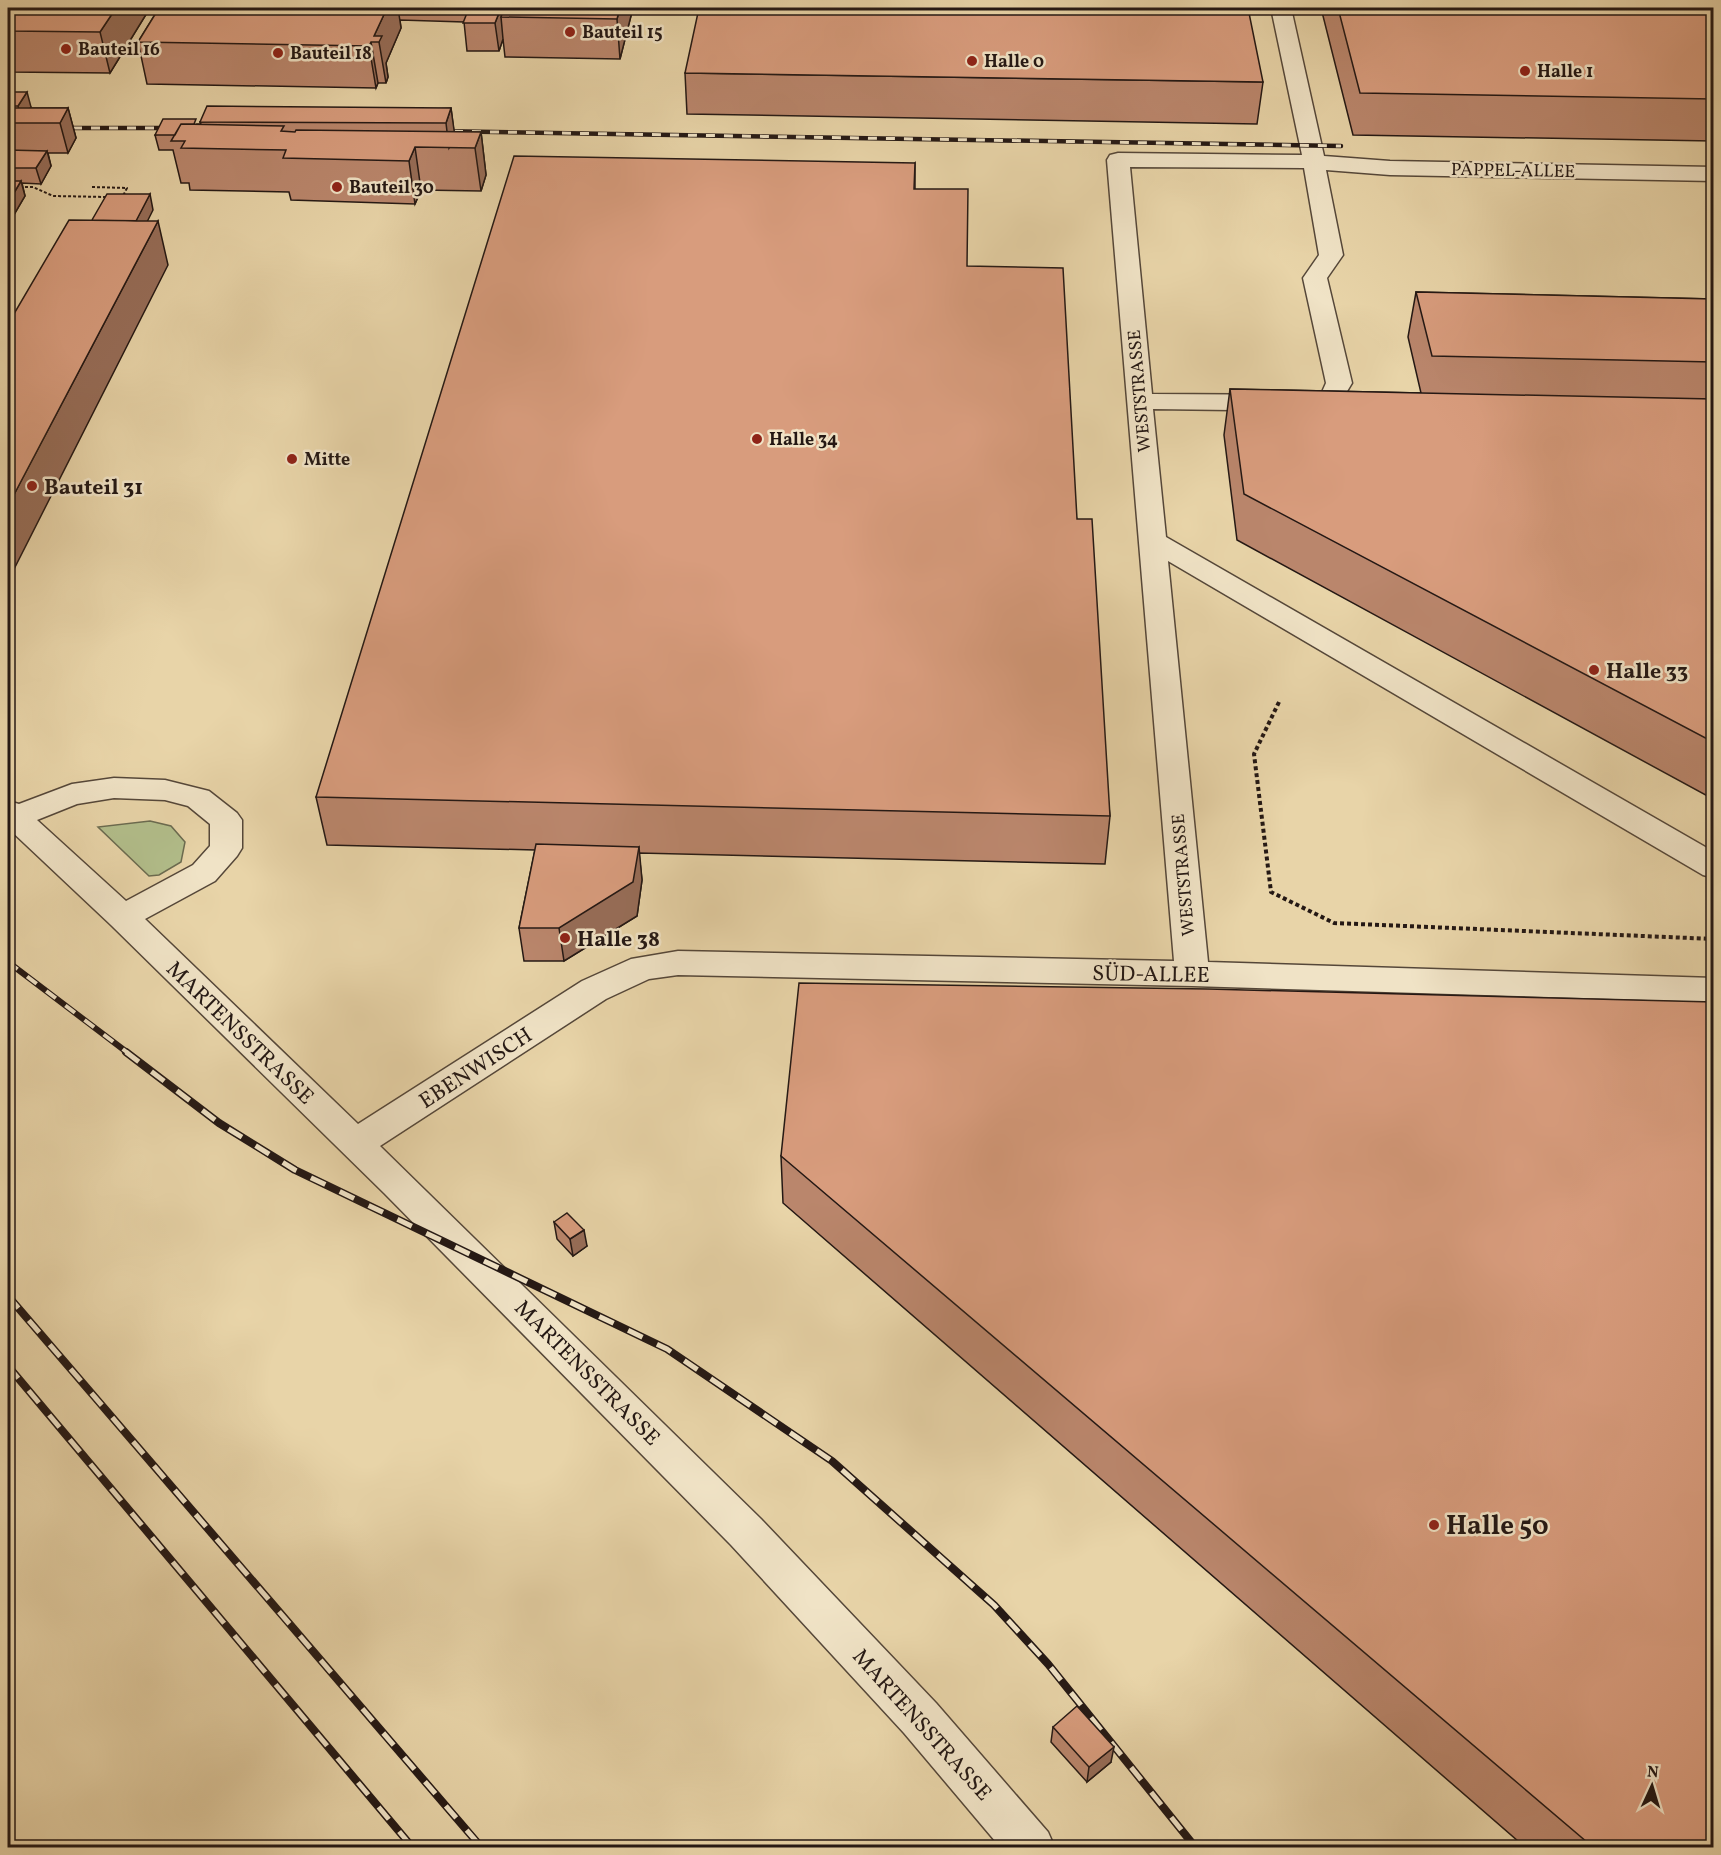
<svg xmlns="http://www.w3.org/2000/svg" width="1721" height="1855" viewBox="0 0 1721 1855" font-family="Vollkorn,serif">
<rect width="100%" height="100%" fill="#e8d4a8"/>
<filter id="stains"><feTurbulence type="fractalNoise" baseFrequency=".00333" numOctaves="4"/><feColorMatrix values="0 0 0 0 .2 0 0 0 0 .09 0 0 0 0 .02 0 0 0 .5 -.17"/></filter>
<radialGradient id="worn" r=".72"><stop offset=".6" stop-color="#630" stop-opacity="0"/><stop offset="1" stop-color="#630" stop-opacity=".3"/></radialGradient>
<!-- green -->
<path fill="#b2be8b" stroke="#6b6b50" stroke-width="1.5" d="M150 821 171 826 185 842 181 862 159 875 149 876 98 827Z"/>
<g fill="none" stroke-linecap="round" stroke-linejoin="round">
<!-- minor casing -->
<g stroke="#554739" stroke-width="3">
<path id="minor" d="M1271 8H1291L1324 156 1390 161 1714 167V181L1390 175 1326 170 1343 255 1327 278 1352 383 1340 403 1303 411 1153 409 1166 537 1714 852V878L1703 875 1168 561 1208 962 1714 978V1002L1192 986 678 975 649 979 606 999 380 1146 761 1519 936 1703 1048 1832 1055 1848H1001L904 1733 731 1545 384 1193 111 925 8 828V801L19 804 72 784 114 778 165 780 209 791 237 813 242 820V848L237 856 215 881 145 919 358 1124 582 981 631 959 678 951 1174 961 1107 160 1110 155 1118 153 1302 155ZM1130 167 1304 168 1319 255 1303 278 1326 383 1322 392 1303 395 1152 394ZM114 798 165 800 188 806 210 824V846L193 865 126 901 37 820 77 804Z"/>
</g>
<!-- path-far1 -->
<path stroke="#241814" stroke-width="2" stroke-dasharray="3 2" stroke-linecap="butt" d="M20 187H33L53 196 107 197
M92 187 127 188 123 196"/>
<!-- path -->
<path stroke="#241814" stroke-width="4" stroke-dasharray="4 3" stroke-linecap="butt" d="M1279 702 1254 754 1271 892 1334 923 1714 939"/>
<!-- minor -->
<use href="#minor" fill="#f0e3c6" fill-rule="evenodd"/>
<!-- rail-far2 casing -->
<g stroke="#241814" stroke-width="4.5">
<path id="rail-far2" d="M55 128H175
M436 131 1341 146"/>
</g>
<!-- rail-far1 casing -->
<g stroke="#241814" stroke-width="6">
<path id="rail-far1" d="M8 962 128 1053"/>
</g>
<!-- rail casing -->
<g stroke="#241814" stroke-width="8">
<path id="rail" d="M126 1052 219 1123 295 1170 667 1349 832 1461 994 1605 1048 1664 1196 1848
M8 1296 482 1848
M8 1366 413 1848"/>
</g>
<!-- rail-far2 -->
<use href="#rail-far2" stroke="#f0e3c6" stroke-width="3" stroke-dasharray="9" stroke-linecap="butt"/>
<!-- rail-far1 -->
<use href="#rail-far1" stroke="#f0e3c6" stroke-width="4" stroke-dasharray="12" stroke-linecap="butt"/>
<!-- rail -->
<use href="#rail" stroke="#f0e3c6" stroke-width="5" stroke-dasharray="16" stroke-linecap="butt"/>
</g>
<!-- wall -->
<path fill="#ba866c" stroke="#241814" stroke-width="1.5" d="M8 8H150L110 73 8 72Z
M159 8H633L620 59 505 57 503 39 499 51H467L464 22 400 20 401 28 386 63 388 77 386 83H378L376 88 147 84 138 42Z
M1321 8H1713V141L1353 135Z
M685 73 1263 82 1257 124 687 114Z
M8 92 31 107 30 108H68L76 138 68 153H48L51 166 41 184 22 183 25 196 8 225Z
M451 108 454 132H481L486 175 481 191 421 190 415 204 291 200 289 192 190 190 189 183H181L173 150H159L155 135 197 124H201L200 122Z
M915 163V189L967 266 1077 519 1110 816 1105 864 639 853 642 880 637 916 564 961H524L519 928 535 850 327 845 316 797Z
M1416 292 1713 299V799L1237 540 1224 435 1230 389 1421 393 1408 337Z
M781 1156 1713 1848H1526L783 1203Z
M554 1222 587 1246 573 1256 557 1239Z
M1053 1727 1111 1762 1087 1782 1051 1742Z"/>
<!-- shaded-wall -->
<path fill="#976d58" stroke="#241814" stroke-width="1.5" d="M116 8H150L110 73 100 32Z
M387 8H398L401 28 386 63 388 77 386 83 379 42 374 36Z
M501 8H514L501 17 503 39 499 51 495 23Z
M620 8H633L620 59 617 19Z
M371 42 378 83 376 88 369 46Z
M27 92 31 107 22 120 18 106Z
M68 108 76 138 68 153 60 123Z
M451 108 455 137 449 148 446 123Z
M481 132 486 175 481 191 475 148Z
M415 147 421 190 415 204 409 161Z
M47 151 51 166 41 184 36 168Z
M21 181 25 196 8 225V203Z
M150 194 153 210 138 240 134 224Z
M158 221 168 265 9 579 8 574V506Z
M639 847 642 880 637 916 564 961 559 928Z
M584 1230 587 1246 573 1256 570 1239Z
M1114 1747 1111 1762 1087 1782 1089 1767Z"/>
<!-- building -->
<path fill="#d89c7d" stroke="#241814" stroke-width="1.5" d="M8 8H116L100 32 8 31Z
M159 8H387L374 36H382L379 42H371L369 46 138 42Z
M469 8H501L495 23H463Z
M504 8H620L617 19 501 17Z
M699 8H1248L1263 82 685 73Z
M1338 8H1713V99L1360 93Z
M8 92H27L18 106H8Z
M207 106 451 108 446 123 200 122Z
M8 108H68L60 123H8Z
M163 119H196L194 124H181L175 135H155Z
M181 124 284 126 281 131 295 132 296 130 481 132 475 148 415 147 409 161 283 158 286 150 181 148 185 141H171Z
M8 150 47 151 36 168H8Z
M514 156 915 163 914 189H968L967 266 1063 268 1077 519H1092L1110 816 316 797Z
M8 181H21L8 203Z
M107 194H150L136 221 92 220Z
M69 220 158 221 8 506V324Z
M1416 292 1713 299V362L1432 356Z
M1230 389 1713 399V742L1244 494Z
M536 844 639 847 633 882 559 928H519Z
M799 983 1208 989 1713 1002V1848H1594L781 1156Z
M567 1213 584 1230 570 1239 554 1222Z
M1077 1706 1114 1747 1089 1767 1053 1727Z"/>
<!-- markers -->
<g fill="#8f2418" stroke="#f0e3c6" stroke-width="2">
<circle cx="570" cy="32" r="6"/>
<circle cx="66" cy="49" r="6"/>
<circle cx="278" cy="53" r="6"/>
<circle cx="972" cy="61" r="6"/>
<circle cx="1525" cy="71" r="6"/>
<circle cx="337" cy="187" r="6"/>
<circle cx="757" cy="439" r="6"/>
<circle cx="292" cy="459" r="6"/>
<circle cx="32" cy="486" r="6"/>
<circle cx="1594" cy="670" r="6"/>
<circle cx="565" cy="938" r="6"/>
<circle cx="1434" cy="1525" r="6"/>
</g>
<g text-anchor="middle" stroke-width="5" stroke-linejoin="round" paint-order="stroke">
<!-- far-poi labels -->
<g font-size="18" font-weight="bold" fill="#241814" stroke="#f0e3c6" text-anchor="start">
<text x="582" y="38">Bauteil 15</text>
<text x="78" y="55">Bauteil 16</text>
<text x="290" y="59">Bauteil 18</text>
<text x="984" y="67">Halle 0</text>
<text x="1537" y="77">Halle 1</text>
<text x="349" y="193">Bauteil 30</text>
<text x="769" y="445">Halle 34</text>
<text x="304" y="465">Mitte</text>
</g>
<!-- far-street labels -->
<g font-size="18" fill="#241814" stroke="#f0e3c6">
<text transform="translate(1513 170) rotate(1)" y="6">PAPPEL-ALLEE</text>
<text transform="translate(1139 391) rotate(-95)" y="6">WESTSTRASSE</text>
<text transform="translate(1183 875) rotate(-95)" y="6">WESTSTRASSE</text>
</g>
<!-- poi labels -->
<g font-size="22" font-weight="bold" fill="#241814" stroke="#f0e3c6" text-anchor="start">
<text x="44" y="494">Bauteil 31</text>
<text x="1606" y="678">Halle 33</text>
<text x="577" y="946">Halle 38</text>
</g>
<!-- street labels -->
<g font-size="22" fill="#241814" stroke="#f0e3c6">
<text transform="translate(1151 973) rotate(1)" y="8">SÜD-ALLEE</text>
<text transform="translate(241 1032) rotate(44)" y="8">MARTENSSTRASSE</text>
<text transform="translate(475 1067) rotate(-33)" y="8">EBENWISCH</text>
<text transform="translate(588 1372) rotate(45)" y="8">MARTENSSTRASSE</text>
<text transform="translate(923 1724) rotate(48)" y="8">MARTENSSTRASSE</text>
</g>
<!-- near-poi labels -->
<g font-size="27" font-weight="bold" fill="#241814" stroke="#f0e3c6" text-anchor="start">
<text x="1446" y="1534">Halle 50</text>
</g>
</g>
<!-- margin -->
<rect width="1721" height="1855" fill="none" stroke="#e8d4a8" stroke-width="30"/>
<rect x="9" y="9" width="1703" height="1837" fill="none" stroke="#241814" stroke-width="3"/>
<rect x="15" y="15" width="1691" height="1825" fill="none" stroke="#241814" stroke-width="1.5"/>
<!-- north arrow -->
<g transform="translate(1652 1786) rotate(4)" stroke="#f0e3c6" stroke-width="4.5" paint-order="stroke">
<path d="M0-4.5L10 22L0 15L-10 22Z" fill="#241814"/>
<text y="-9" font-size="16" font-weight="bold" text-anchor="middle" fill="#241814">N</text>
</g>
<rect width="100%" height="100%" filter="url(#stains)"/>
<rect width="100%" height="100%" fill="url(#worn)"/>
</svg>
